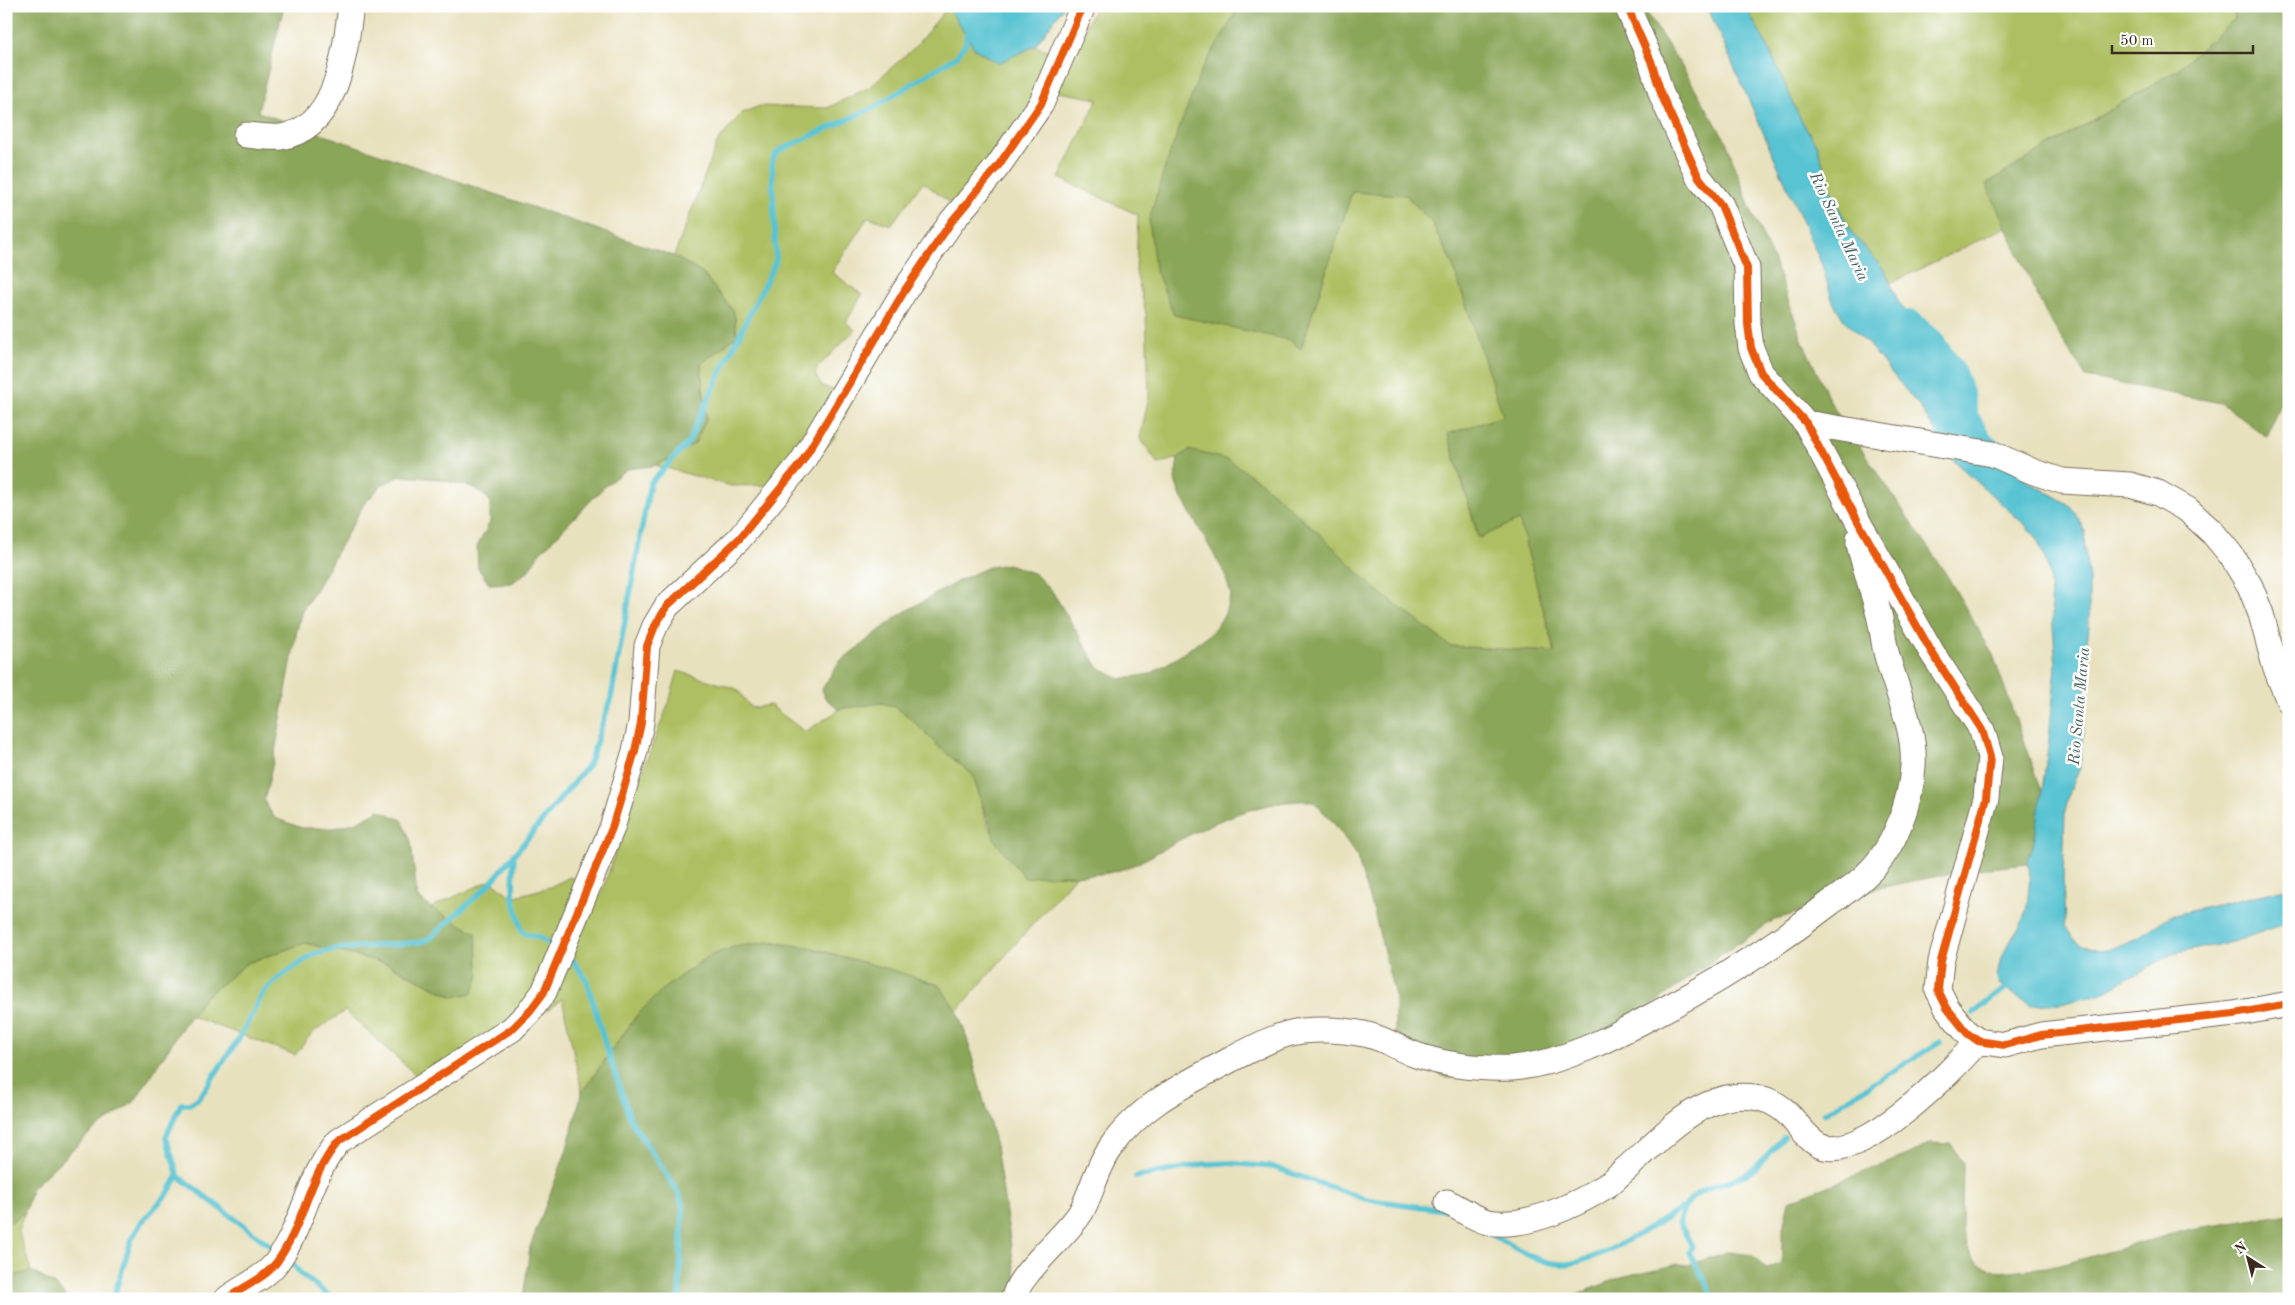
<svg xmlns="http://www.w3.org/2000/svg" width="2295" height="1305" viewBox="0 0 2295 1305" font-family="'Old Standard TT',serif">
<rect width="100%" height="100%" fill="#fff"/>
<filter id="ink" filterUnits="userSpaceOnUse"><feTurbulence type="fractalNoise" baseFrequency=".02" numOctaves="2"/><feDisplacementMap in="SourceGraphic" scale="10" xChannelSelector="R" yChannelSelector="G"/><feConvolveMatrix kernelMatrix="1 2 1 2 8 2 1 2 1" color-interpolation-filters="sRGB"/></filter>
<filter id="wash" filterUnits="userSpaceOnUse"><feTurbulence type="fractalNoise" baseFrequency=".0096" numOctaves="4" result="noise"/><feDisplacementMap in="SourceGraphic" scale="20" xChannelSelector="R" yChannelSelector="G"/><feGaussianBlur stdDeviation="1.12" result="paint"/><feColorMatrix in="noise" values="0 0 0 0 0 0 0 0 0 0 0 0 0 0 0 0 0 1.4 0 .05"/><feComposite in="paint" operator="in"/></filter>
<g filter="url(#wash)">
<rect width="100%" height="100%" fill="#e8e1be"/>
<!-- green -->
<path fill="#adbf62" stroke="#747440" d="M1096 6H1240L1200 73 1289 340 1301 348 1352 192 1406 195 1432 223 1452 263 1504 416 1448 434 1478 537 1519 519 1555 653 1450 646 1373 587 1325 539 1261 482 1189 450 1178 458 1158 464 1140 438 1149 396 1146 313 1136 272 1138 215 1059 178 1098 99 1053 91 968 217 923 182 891 225 868 217 832 272 862 295 846 322 855 330 818 367 815 375 822 386 854 397 834 438 810 465 772 485 731 486 655 465 674 457 706 420 701 364 737 335 734 312 703 274 674 256 718 141 742 113 760 106 827 108 868 88 914 48 948 7 975 49 998 63 1035 46 1070 58Z
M1745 6H2233L2235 19 2177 70 1987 183 2006 227 1891 283 1885 271 1852 233 1834 199 1817 146 1800 118 1768 47Z
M678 671 737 689 751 708 770 705 805 732 842 708 882 703 893 706 907 715 939 747 973 775 988 826 1025 878 1046 874 1076 875 957 1011 939 985 810 947 768 942 707 957 663 989 637 1015 582 1092 562 999 436 1093 345 1011 312 1033 295 1055 191 1016 205 997 247 963 305 943 388 964 453 997 476 933 430 908 491 880 512 897 550 887 570 877 601 895 644 767 668 705Z
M25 1212 18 1231 31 1271 6 1278V1225Z"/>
<!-- forest -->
<path fill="#8aa658" stroke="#62683b" d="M6 6H284L258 112 674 256 703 274 734 312 737 336 701 364 706 420 695 443 674 457 653 466 627 469 606 485 539 554 528 571 512 583 489 584 478 568 477 547 490 522V500L473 487 438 479 400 476 382 485 364 504 312 596 302 610 297 630 273 763 264 801 275 818 302 828H335L357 822 379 810 402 820 411 842 417 896 431 908 476 933 479 976 472 993 454 997 388 964 305 943 247 963 205 997 183 1026 134 1102 90 1133 32 1188 25 1212 6 1225Z
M1240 6H1641L1649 16 1686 73 1726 141 1750 208 1773 259 1803 342 1833 407 1946 574 1993 655 2042 794 2035 838 2028 864 1969 870 1878 888 1774 920 1705 966 1617 1031 1508 1073 1447 1078 1415 1061 1395 1033V996L1374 912 1356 854 1333 822 1313 801C1263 799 1217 820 1174 843 1157 852 1142 863 1123 869 1091 880 1058 872 1025 878L995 841 973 775 939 747 907 715 893 706 882 703 838 709 825 698 822 689 839 662 901 614 960 580 989 567 1008 564 1035 574 1052 591 1098 667 1120 679 1150 674 1178 657 1210 634 1224 616 1231 595 1224 572 1180 495 1175 480 1178 458 1189 450 1229 460 1261 482 1325 539 1373 587 1450 646 1555 652 1519 520 1479 538 1448 434 1503 416 1452 263 1432 223 1406 195 1352 192 1301 349 1289 340 1174 315 1155 268 1149 220 1166 164 1200 73Z
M2233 6H2289V381L2267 437 2221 403 2086 377 2046 314 1986 184 2177 70 2235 19Z
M768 942 810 948 889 969 939 985 957 1011 966 1035 996 1146 1019 1299H523L530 1247 566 1152 582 1092 637 1015 663 989 707 957 733 947Z
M1930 1143 1951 1144 1963 1163 1962 1230 1970 1254 1979 1264 2001 1272 2056 1266 2191 1229 2289 1214V1299H1566L1621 1277 1679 1264 1688 1265 1727 1252 1752 1255 1766 1269 1782 1263V1233L1789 1201 1910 1154Z
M31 1271 55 1285 68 1299H6V1278Z"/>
<!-- water -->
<path fill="#58c3d2" stroke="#4a7678" d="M1064 6 1035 46 998 63 975 49 948 7Z
M1707 6H1745L1768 47 1800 118 1817 146 1834 199 1852 233 1885 271 1898 301 1934 350 1946 372 1955 402 1956 419 1966 432 2026 480 2068 504 2075 512 2085 532 2084 545 2089 579V627L2084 665 2086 692 2080 768 2070 791 2065 811 2063 880 2065 926 2075 940 2081 944 2099 950 2113 948 2135 939 2170 916 2289 888V922L2236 941 2172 954 2102 993 2062 1003 2030 1005 1999 984 1997 977 2001 957 2021 924 2027 907 2030 877 2028 858 2035 838 2048 748 2056 667 2049 570 2037 538 2024 524 1955 462 1919 406 1868 344 1844 320 1833 302 1822 265Z"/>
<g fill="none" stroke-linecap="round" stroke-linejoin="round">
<!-- stream -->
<path stroke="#58c3d2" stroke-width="5.5" d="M514 854 513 897 522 931 526 934 539 937 553 946
M572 959 587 981 606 1047 631 1121 678 1192 683 1207 679 1299
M1973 1013 2011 984
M1825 1113 1940 1042
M1136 1177 1204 1164 1227 1163 1273 1167 1365 1199 1444 1210
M1488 1232C1510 1245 1535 1263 1561 1264 1590 1266 1657 1224 1682 1208
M272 1247 178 1176 166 1137 181 1104H190L200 1097 241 1035 263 993 280 977 314 954 336 949 421 942 429 939 490 884 589 764 611 698 650 483 688 443 719 376 776 261 772 162 775 155 780 150 875 107 957 56 966 43 967 28
M291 1262 301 1274 333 1299
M113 1299 132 1238 141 1223 168 1193 178 1176
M1715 1299 1689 1252 1692 1246 1679 1222C1689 1183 1718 1189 1748 1173 1759 1167 1774 1147 1784 1137"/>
<!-- river -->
<path stroke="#58c3d2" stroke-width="34" d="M1908 327 1927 343 1948 372 1957 395 1961 417 1980 450 1987 453 2004 472"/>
</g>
</g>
<g filter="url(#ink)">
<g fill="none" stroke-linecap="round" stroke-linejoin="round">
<!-- minor casing -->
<g stroke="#786a56" stroke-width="27">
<path id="minor" d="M1627 6 1651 61 1662 96 1698 176 1721 205 1747 268 1748 324 1751 348 1761 373 1806 423 1861 527 1931 651 1982 730 1990 757 1986 798 1941 961 1938 990 1947 1008 1967 1033 1978 1041 2005 1045 2041 1035 2234 1014 2289 1004
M246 135C257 136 270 138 281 137 338 128 345 51 351 6
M1806 423 1993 454 2034 472 2062 481 2130 485 2158 493 2188 510 2213 533 2231 555 2250 586 2261 614 2275 666 2289 701
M1447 1202C1460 1208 1475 1219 1488 1222 1524 1229 1575 1206 1606 1186 1613 1182 1619 1174 1626 1169 1651 1147 1678 1117 1709 1104 1734 1092 1767 1093 1787 1113 1797 1123 1806 1138 1819 1145 1861 1165 1953 1070 1978 1041
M227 1299C242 1287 264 1279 276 1263 304 1226 308 1176 339 1141L512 1029 529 1012 544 992 612 828 635 751 641 723 647 646 655 626 667 606 739 539 802 462 905 290 952 221 998 166 1041 104 1083 6
M1014 1299C1016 1275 1067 1236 1081 1212 1092 1192 1097 1167 1110 1149 1139 1105 1187 1083 1232 1059 1254 1048 1277 1034 1302 1031 1322 1029 1345 1030 1364 1034 1382 1037 1399 1049 1416 1055 1445 1065 1481 1069 1512 1068 1562 1064 1611 1038 1654 1015 1716 983 1775 946 1830 903 1843 894 1857 884 1868 873 1894 849 1911 802 1913 766 1916 728 1895 689 1886 652 1883 639 1882 624 1878 611 1872 589 1865 567 1859 544V538"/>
</g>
<!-- minor -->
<use href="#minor" stroke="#fff" stroke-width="25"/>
<!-- cycleway casing -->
<g stroke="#fff" stroke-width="11">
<path id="cycleway" d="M1627 6 1651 61 1662 96 1698 176 1721 205 1747 268 1748 324 1751 348 1761 373 1806 423 1861 527 1931 651 1982 730 1990 757 1986 798 1941 961 1938 990 1947 1008 1967 1033 1978 1041 2005 1045 2041 1035 2234 1014 2289 1004
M227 1299C242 1287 264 1279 276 1263 304 1226 308 1176 339 1141L512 1029 529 1012 544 992 612 828 635 751 641 723 647 646 655 626 667 606 739 539 802 462 905 290 952 221 998 166 1041 104 1083 6"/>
</g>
<!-- cycleway -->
<use href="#cycleway" stroke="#e8590c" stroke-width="8"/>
</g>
</g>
<g text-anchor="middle" stroke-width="5" stroke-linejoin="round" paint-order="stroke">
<!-- water labels -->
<g font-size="16" font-style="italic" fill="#45605d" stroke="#fff">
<text transform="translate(1840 226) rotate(65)" y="6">Rio Santa Maria</text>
<text transform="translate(2078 706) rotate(-85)" y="6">Rio Santa Maria</text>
</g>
</g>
<!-- margin -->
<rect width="2295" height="1305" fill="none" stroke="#fff" stroke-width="25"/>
<!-- north arrow -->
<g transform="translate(2248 1258) rotate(324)" stroke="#ffffff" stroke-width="4" paint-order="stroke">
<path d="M0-4L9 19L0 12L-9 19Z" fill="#3b2a1e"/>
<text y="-8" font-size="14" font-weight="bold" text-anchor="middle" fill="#3b2a1e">N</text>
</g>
<!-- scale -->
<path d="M2112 45v8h141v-8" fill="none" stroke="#3b2a1e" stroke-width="2.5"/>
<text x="2120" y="45" font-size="15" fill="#3b2a1e" stroke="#ffffff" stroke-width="4" paint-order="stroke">50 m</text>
</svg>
